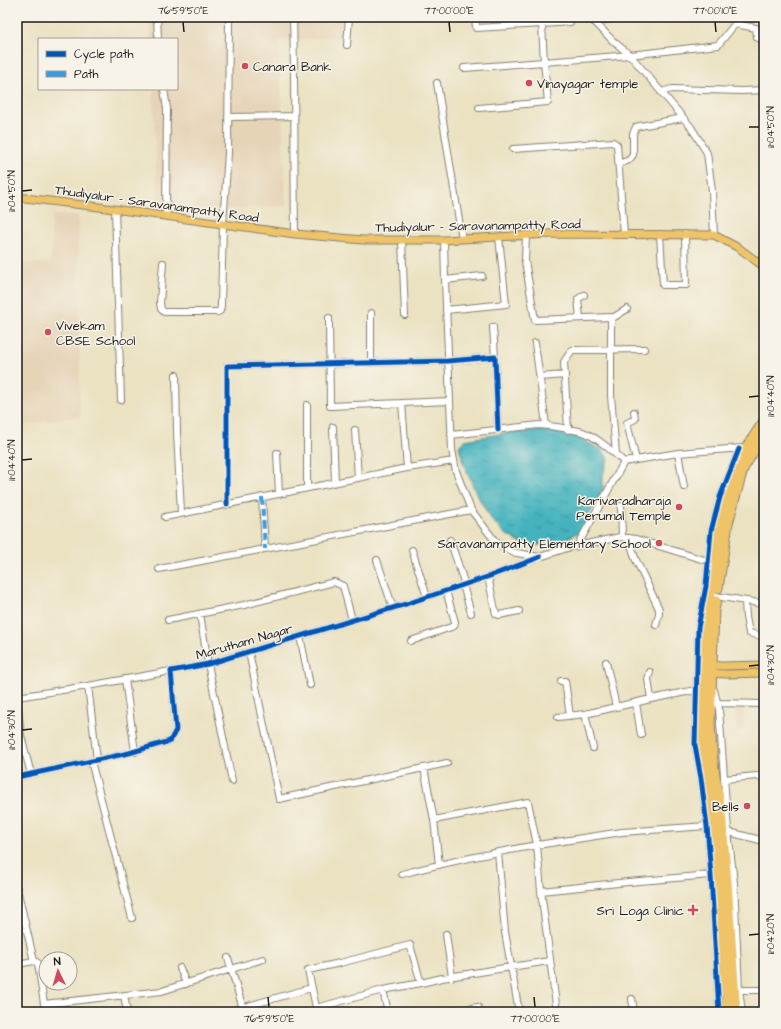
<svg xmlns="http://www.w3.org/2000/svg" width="781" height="1029" viewBox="0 0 781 1029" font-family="'Architects Daughter',sans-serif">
<defs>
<pattern id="water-ripples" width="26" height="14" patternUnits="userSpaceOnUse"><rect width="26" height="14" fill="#44b3be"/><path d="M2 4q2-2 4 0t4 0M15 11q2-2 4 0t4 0" fill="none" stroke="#38919a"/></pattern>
</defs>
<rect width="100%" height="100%" fill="#f7f3e8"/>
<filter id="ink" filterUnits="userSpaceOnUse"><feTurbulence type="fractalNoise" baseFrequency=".025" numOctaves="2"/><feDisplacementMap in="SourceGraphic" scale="8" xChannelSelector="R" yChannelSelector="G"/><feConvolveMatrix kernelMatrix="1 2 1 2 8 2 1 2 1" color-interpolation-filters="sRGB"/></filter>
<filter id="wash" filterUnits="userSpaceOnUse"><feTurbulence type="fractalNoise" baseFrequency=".012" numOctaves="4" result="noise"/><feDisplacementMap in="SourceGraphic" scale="16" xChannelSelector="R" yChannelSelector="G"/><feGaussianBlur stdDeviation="0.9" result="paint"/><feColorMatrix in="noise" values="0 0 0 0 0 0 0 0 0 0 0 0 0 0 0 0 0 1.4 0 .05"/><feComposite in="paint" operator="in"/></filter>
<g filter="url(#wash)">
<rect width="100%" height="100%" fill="#ebe2c2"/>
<!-- built -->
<path fill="#e6d4b7" d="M150 17H341L342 37 279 40 286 206 158 211 153 89H177V39H151Z
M52 215H78L80 416 17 426V263H51Z
M743 709 745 730 737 731 735 710Z"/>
<!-- water -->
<path fill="url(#water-ripples)" stroke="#30686d" d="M539 430 569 433 603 450 608 459 603 475V489L580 532 558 542 547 545H535L520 543 504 533 493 522 485 509 474 489 463 462 459 446 465 440 505 433Z"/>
</g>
<g filter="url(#ink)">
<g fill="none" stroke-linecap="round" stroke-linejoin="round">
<!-- minor casing -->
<g stroke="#847f6f" stroke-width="8">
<path id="minor" d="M157 17 158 39
M293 17C295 89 294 162 295 234
M475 17 476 28 542 24 544 62 630 55 718 45 735 24
M542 17V24L570 22
M590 17 613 41 630 55 691 127 707 153 712 191 714 235
M739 17 735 24 756 28 757 37 764 42
M594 22 619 17
M347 45 349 17
M464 68 544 62 548 102 479 108
M437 83 462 239
M164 89 167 109 166 216
M661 92 672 89 742 91 764 90
M228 117 294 116
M513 149 613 142 617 145 624 234
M619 164 629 160 633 155V134L636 127 640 126 683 118
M115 209 121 400
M660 234 663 285H686L685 234
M526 235 525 261 535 320 611 317V396L616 454
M402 240 405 315
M444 240 445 280 452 450 456 471 471 510 495 541 512 552 528 555 540 557 567 548 620 537 636 539 711 562
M163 263 160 303 161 309 164 312H218L220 311 221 306 223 224 228 153 229 17
M445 280 482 276
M446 310 506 304 499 237
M371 313V363
M329 318 330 406 450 401
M580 318 578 299 584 295
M611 319 627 309
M493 327 495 357
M535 343 546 425
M176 375 177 432 181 513
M540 377 565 375
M402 403 407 468
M307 405V488
M634 412 635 419 627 423 636 460
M333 427 335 482
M355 430 358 478
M568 430 564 362 572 350 644 349
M451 435 539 425C553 426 570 429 583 432 595 436 615 453 624 462L678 453 742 448
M277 453 279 494
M678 453 684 487
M262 497 265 549
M227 504V366L448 361 495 357 498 430
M621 506 622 537
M165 517 407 468 454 461
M629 538 635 558 659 609V614L656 625
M450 540 465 585
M577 546 624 462
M412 550 427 597
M377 560 393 608
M159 569 471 510
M488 577 496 614 499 615 519 611
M463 585 471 613
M716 596 764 604
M745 602 746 617 749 633 764 637
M200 614 208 664 232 781
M168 620 244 605 334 582 343 586 352 620
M300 636 310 685
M411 641 454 626 455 622 446 591
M249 652 279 799 447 763
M606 662 616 707
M650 672 648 679 651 699
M125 679 135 752
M561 681H565L570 716
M714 690 719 709 728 831 734 883 739 990 742 1012
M17 697 88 686
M17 699 21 736 31 774
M636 703 641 735
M717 703 764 704
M585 714 593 748
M558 717 585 714 651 699 696 690
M17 753 21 737
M97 760 88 686 171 671
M91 761 132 918
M424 768 434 820
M17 777 129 753 170 741 176 730 171 671 208 664 406 604 490 576 540 557
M724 779 757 776 764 779
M721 830 764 841
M498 852 505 932 519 1012
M402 874C447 862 492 853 537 845L528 802 434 820 439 865
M17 889 34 961 38 963 44 1004 162 991 263 959
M541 891 628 882 711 875
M446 934 452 977
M228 958 244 1012
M17 964 34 961
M180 968 186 984
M421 983 442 978 549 961
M383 990 388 1012
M739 990H764
M124 995 127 1012
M632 999 634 1012
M44 1004 45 1012
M316 1008 383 990 421 983 410 945 340 963 308 970C311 984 314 998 317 1012
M227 1012 311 988
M450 1012 478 1007 479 1012
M557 1012 541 891 537 845 622 832 707 826 710 827
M719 1012 711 875 707 826 701 778 695 745 698 628 706 586 711 531 720 497 739 449"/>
</g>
<!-- major casing -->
<g stroke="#847f6f" stroke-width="9">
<path id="major" d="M17 197 99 207 295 234 363 240H444L549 234 714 235 739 248 764 267
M707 665 722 666 764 665
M708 673 726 674 764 673"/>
</g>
<!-- highway casing -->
<g stroke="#847f6f" stroke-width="11">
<path id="highway" d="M718 588 728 523 743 469 764 434
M716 601 714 610 710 723 713 763 721 812 727 882 736 1012
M728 1012 714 828 711 794 703 745 701 722 705 634 715 563 720 523 733 474 746 448 764 421"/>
</g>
<!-- minor -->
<use href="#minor" stroke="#fff" stroke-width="6"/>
<!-- major -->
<use href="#major" stroke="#efc469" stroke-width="7"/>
<!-- highway -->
<use href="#highway" stroke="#efc469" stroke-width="9"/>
<!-- quiet -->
<path stroke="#3c9bdf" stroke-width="4" stroke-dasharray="8 4" stroke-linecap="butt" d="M262 497 265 549"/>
<!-- cycleway casing -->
<g stroke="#f7f3e8" stroke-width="8">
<path id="cycleway" d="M227 504V366L448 361 495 357 498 430
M17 777 129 753 170 741 176 730 171 671 208 664 406 604 490 576 540 557
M719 1012 711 875 707 826 701 778 695 745 698 628 706 586 711 531 720 497 739 449"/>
</g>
<!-- cycleway -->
<use href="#cycleway" stroke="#0057b8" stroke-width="5"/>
</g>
</g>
<!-- ticks -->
<path fill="none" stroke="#1c1c1c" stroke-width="1.5" d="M183 22 184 32M449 22 450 32M715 22 716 32M749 127H759M22 191 32 190M749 397 759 396M22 460 32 459M749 666 759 665M22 730 32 729M749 935 759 934M268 997 269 1007M534 997 535 1007"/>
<!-- markers -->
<g fill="#d1495b" stroke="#f7f3e8" stroke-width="1.5">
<circle cx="245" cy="66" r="4"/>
<circle cx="529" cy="83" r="4"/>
<circle cx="48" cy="332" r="4"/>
<circle cx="679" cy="507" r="4"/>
<circle cx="659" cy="543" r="4"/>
<circle cx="747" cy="806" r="4"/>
<path d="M691 904h4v4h4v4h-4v4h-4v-4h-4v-4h4z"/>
</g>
<g text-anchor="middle" stroke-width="3" stroke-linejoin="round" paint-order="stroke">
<!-- poi labels -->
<g font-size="13" fill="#1c1c1c" stroke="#f7f3e8" text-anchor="end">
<text x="253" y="71" text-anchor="start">Canara Bank</text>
<text x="537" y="88" text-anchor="start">Vinayagar temple</text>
<text x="56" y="330" text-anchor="start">Vivekam<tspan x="56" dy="15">CBSE School</tspan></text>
<text x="671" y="505">Karivaradharaja<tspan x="671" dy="15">Perumal Temple</tspan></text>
<text x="651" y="548">Saravanampatty Elementary School</text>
<text x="739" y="811">Bells</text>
<text x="684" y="915">Sri Loga Clinic</text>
</g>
<!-- street labels -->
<g font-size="13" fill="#1c1c1c" stroke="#f7f3e8">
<text transform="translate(157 203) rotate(8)" y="5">Thudiyalur - Saravanampatty Road</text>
<text transform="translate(478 225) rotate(-1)" y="5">Thudiyalur - Saravanampatty Road</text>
<text transform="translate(244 641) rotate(-16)" y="5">Marutham Nagar</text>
</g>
</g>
<!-- margin -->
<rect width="781" height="1029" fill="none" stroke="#f7f3e8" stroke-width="44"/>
<!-- legend -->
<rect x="38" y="38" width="140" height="52" fill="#f7f3e8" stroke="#9f9d96"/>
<rect x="46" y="51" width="20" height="6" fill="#0057b8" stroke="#9f9d96"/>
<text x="74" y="58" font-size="12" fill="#1c1c1c">Cycle path</text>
<rect x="46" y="71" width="20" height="6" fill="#3c9bdf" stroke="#9f9d96"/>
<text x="74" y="78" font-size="12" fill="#1c1c1c">Path</text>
<!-- north arrow -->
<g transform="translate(58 971) rotate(355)"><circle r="19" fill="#f7f3e8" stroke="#9f9d96"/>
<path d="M0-3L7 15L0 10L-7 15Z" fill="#d1495b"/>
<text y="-6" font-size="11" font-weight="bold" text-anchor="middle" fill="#1c1c1c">N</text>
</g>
<rect x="22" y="22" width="737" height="985" fill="none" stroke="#1c1c1c" stroke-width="1.5"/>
<g font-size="10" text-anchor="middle" fill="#1c1c1c">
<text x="183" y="14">76°59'50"E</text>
<text x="449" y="14">77°00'00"E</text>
<text x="715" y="14">77°00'10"E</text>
<text transform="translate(770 127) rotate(-90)" y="4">11°04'50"N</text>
<text transform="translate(11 191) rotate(-90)" y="4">11°04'50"N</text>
<text transform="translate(770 396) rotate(-90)" y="4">11°04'40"N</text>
<text transform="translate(11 460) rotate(-90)" y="4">11°04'40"N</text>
<text transform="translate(770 665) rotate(-90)" y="4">11°04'30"N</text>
<text transform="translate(11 730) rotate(-90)" y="4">11°04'30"N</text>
<text transform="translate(770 934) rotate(-90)" y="4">11°04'20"N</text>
<text x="269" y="1022">76°59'50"E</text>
<text x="535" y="1022">77°00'00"E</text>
</g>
</svg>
